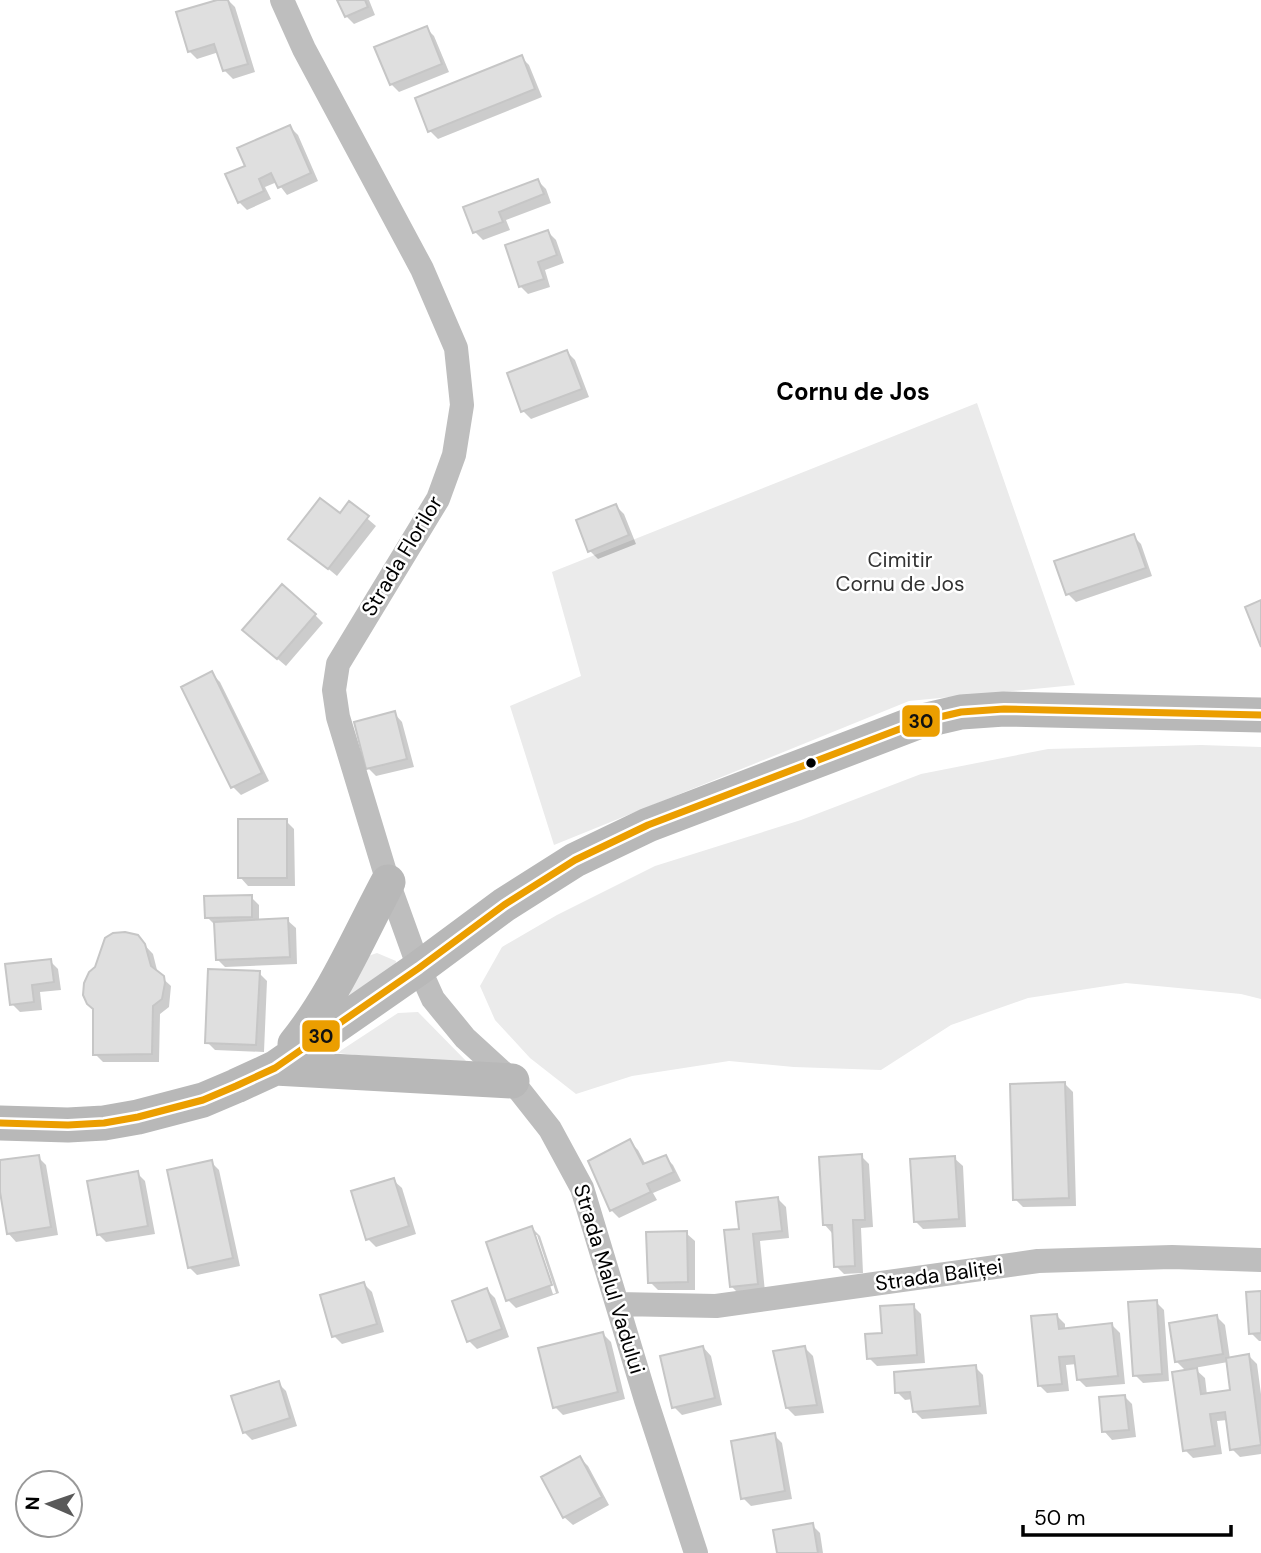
<svg xmlns="http://www.w3.org/2000/svg" width="1261" height="1553" viewBox="0 0 1261 1553" font-family="'DM Sans',sans-serif">
<rect width="100%" height="100%" fill="#fff"/>
<!-- green -->
<path fill="#ebebeb" d="M977 403 1075 685 909 701 554 845 510 706 581 676 552 572Z
M1201 745 1261 747V999L1241 994 1126 983 1028 998 951 1025 881 1070 794 1067 729 1061 632 1076 576 1094 530 1058 495 1020 480 986 502 947 557 915 655 866 801 820 921 774 1048 749Z
M377 953 396 961 395 968 347 1000 365 957Z
M418 1012 472 1067 337 1053 398 1013Z"/>
<!-- shadow -->
<path fill="#0003" fill-rule="evenodd" d="M223 0H228L235 7 255 72 233 79 225 71 219 52 197 59 189 51Z
M339 0H369L375 15 354 24 346 16Z
M426 28 434 36 449 72 399 92 391 84Z
M521 57 529 65 542 97 438 139 430 131Z
M290 127 298 135 318 181 287 195 277 182 265 187 271 199 247 210 239 202 247 167Z
M538 181 546 189 551 203 506 220 510 230 483 240 475 232 465 208Z
M548 232 556 240 564 263 545 270 550 287 528 294 520 286Z
M567 352 575 360 589 397 531 419 523 411Z
M349 503 376 526 337 576 297 543 340 515Z
M616 506 624 514 636 544 598 559 590 551Z
M1133 536 1141 544 1152 576 1076 602 1068 594Z
M315 615 323 623 286 666 253 638Z
M212 674 220 682 269 781 241 795 233 787Z
M394 713 402 722 414 767 376 776 368 768Z
M286 821 294 829 295 886H248L240 877Z
M251 897 259 905V921L287 920 296 928 297 964 225 967 217 959 216 926 207 917Z
M137 937 153 954 158 974 171 986 169 1007 160 1014 159 1062H103L95 1054Z
M50 961 58 969 61 990 40 992 42 1010 20 1012 12 1004Z
M259 973 267 981 264 1052 215 1050 207 1042Z
M1065 1084 1073 1092 1076 1206 1023 1207 1015 1199Z
M630 1142 638 1150 646 1165 665 1157 673 1165 681 1181 653 1193 657 1200 619 1218 611 1210Z
M861 1156 869 1164 873 1227 861 1228 863 1273 844 1274 836 1266 832 1233 824 1224Z
M38 1157 46 1165 58 1235 16 1242 8 1233 0 1180V1162Z
M954 1158 963 1166 966 1227 923 1229 915 1221Z
M211 1162 219 1170 240 1266 197 1275 189 1267Z
M137 1173 145 1181 155 1234 106 1242 98 1234Z
M393 1180 402 1188 416 1234 376 1247 368 1239Z
M778 1199 786 1207 789 1238 760 1241 765 1292 740 1295 732 1287 741 1230Z
M532 1228 540 1236 559 1293 516 1308 508 1300ZM533 1235H537L556 1293 553 1294Z
M686 1233 695 1241V1290H658L650 1282Z
M364 1284 372 1292 384 1332 342 1344 334 1336Z
M487 1290 495 1298 509 1337 477 1349 469 1341Z
M1261 1293V1341H1259L1251 1333Z
M1156 1302 1164 1310 1169 1381 1143 1383 1135 1375Z
M913 1306 921 1314 925 1363 877 1366 869 1358 883 1334Z
M1057 1316 1065 1324V1330L1112 1325 1120 1333 1125 1384 1086 1387 1078 1379 1077 1364 1066 1365 1069 1391 1047 1393 1039 1385Z
M1217 1317 1225 1325 1230 1359 1249 1356 1257 1364 1261 1394V1454L1240 1457 1232 1449 1228 1420 1217 1421 1222 1454 1193 1458 1185 1450 1187 1372 1176 1361ZM1228 1362 1232 1392 1207 1395 1205 1378 1194 1368Z
M603 1334 611 1342 625 1399 563 1415 555 1407Z
M703 1347 711 1356 722 1405 682 1415 674 1407Z
M805 1348 813 1356 824 1413 795 1416 787 1408Z
M975 1367 983 1375 987 1414 922 1419 914 1411 913 1399 905 1400 897 1392Z
M278 1383 286 1391 297 1426 252 1440 244 1432Z
M1124 1396 1132 1404 1136 1437 1112 1440 1104 1431Z
M774 1435 782 1443 792 1499 751 1506 743 1498Z
M580 1458 588 1466 609 1505 573 1525 564 1517Z
M812 1525 820 1533 823 1553H779Z"/>
<!-- building -->
<path fill="#dfdfdf" stroke="#c6c6c6" stroke-width="2" d="M217 0H228L248 64 223 71 214 44 188 52 176 12Z
M337 0H365L368 7 345 17Z
M427 26 442 64 390 85 374 47Z
M522 55 535 89 428 132 415 98Z
M290 125 311 173 278 188 271 173 259 179 264 191 238 203 225 174 245 166 237 148Z
M538 179 544 194 499 212 503 222 473 233 463 207Z
M548 230 557 255 538 262 544 279 519 287 505 245Z
M567 350 582 389 521 412 507 373Z
M320 498 340 513 349 501 369 516 328 569 288 539Z
M616 504 629 535 588 552 576 520Z
M1134 534 1146 568 1066 595 1054 561Z
M282 584 316 614 277 659 242 630Z
M1261 600V647L1245 607Z
M212 671 262 773 231 788 181 687Z
M395 711 407 759 366 769 354 722Z
M238 819H287V878H238Z
M252 895V917L205 918 204 896Z
M288 918 290 957 216 960 214 922Z
M125 932 138 935 145 944 151 966 164 976 165 983 162 999 153 1006 152 1054 93 1055V1009L87 1004 83 995 84 983 89 972 95 967 105 938 113 933Z
M51 959 54 982 32 985 34 1002 10 1005 5 964Z
M208 969 260 971 256 1045 205 1043Z
M1065 1082 1069 1198 1013 1200 1010 1084Z
M630 1139 643 1164 666 1155 674 1172 647 1184 651 1192 610 1211 588 1161Z
M862 1154 865 1220H853L855 1266 834 1267 832 1225H823L819 1157Z
M39 1155 51 1227 7 1234 0 1192V1160Z
M955 1156 959 1219 914 1222 910 1159Z
M212 1160 233 1258 188 1268 167 1170Z
M138 1171 148 1226 97 1235 87 1181Z
M394 1178 409 1226 366 1240 351 1191Z
M778 1197 782 1231 753 1234 758 1284 730 1287 724 1230 739 1229 736 1202Z
M532 1226 552 1285 506 1301 486 1242Z
M687 1231 688 1282 648 1283 646 1232Z
M364 1282 377 1324 332 1337 320 1295Z
M487 1288 502 1329 467 1342 452 1301Z
M1261 1291V1333L1249 1334 1246 1292Z
M1157 1300 1162 1374 1133 1376 1128 1302Z
M914 1304 917 1355 867 1359 865 1334 882 1333 880 1306Z
M1057 1314 1059 1329 1112 1323 1118 1376 1077 1380 1074 1356 1059 1357 1062 1384 1038 1386 1031 1316Z
M1217 1315 1223 1354 1175 1362 1169 1323Z
M603 1332 618 1392 553 1408 538 1348Z
M703 1346 715 1398 672 1408 660 1356Z
M805 1346 817 1405 786 1408 773 1351Z
M1249 1354 1261 1445 1230 1450 1225 1412 1210 1414 1215 1446 1183 1451 1172 1372 1197 1368 1201 1394 1230 1390 1226 1358Z
M976 1365 980 1406 913 1412 910 1392 895 1393 894 1372Z
M279 1381 290 1418 243 1433 231 1396Z
M1125 1395 1129 1430 1102 1432 1099 1397Z
M775 1433 785 1491 741 1499 731 1441Z
M580 1456 602 1497 563 1518 541 1477Z
M813 1523 818 1553H777L773 1530Z"/>
<g fill="none" stroke-linecap="round" stroke-linejoin="round">
<!-- street -->
<path stroke="#bebebe" stroke-width="24" d="M282 0 304 49 422 269 456 348 462 405 454 455 438 499 338 664 334 690 338 717 388 882 419 968 433 999 465 1038 512 1081 550 1129 582 1188 646 1400 696 1553
M618 1304 716 1306 1038 1261 1172 1257 1261 1260"/>
<!-- secondary -->
<path stroke="#b8b8b8" stroke-width="35" d="M295 1044C334 996 359 936 388 882
M275 1068 512 1081
M0 1123 68 1125 104 1123 138 1117 203 1100 236 1086 275 1068 419 968 504 905 575 860 648 825 918 722 961 712 1004 709 1261 715"/>
<!-- bus-1 casing -->
<g stroke="#fff" stroke-width="12">
<path id="bus-1" d="M0 1123 68 1125 104 1123 138 1117 203 1100 236 1086 275 1068 419 968 504 905 575 860 648 825 918 722 961 712 1004 709 1261 715"/>
</g>
<!-- bus-1 -->
<use href="#bus-1" stroke="#eb9e00" stroke-width="7"/>
</g>
<!-- markers -->
<circle fill="#000" stroke="#fff" stroke-width="2.5" cx="811" cy="763" r="6"/>
<g text-anchor="middle" stroke-width="5" stroke-linejoin="round" paint-order="stroke">
<!-- street labels -->
<g font-size="21" fill="#000" stroke="#fff">
<text transform="translate(402 556) rotate(-59)" y="7">Strada Florilor</text>
<text transform="translate(939 1275) rotate(-8)" y="7">Strada Baliței</text>
<text transform="translate(609 1279) rotate(73)" y="7">Strada Malul Vadului</text>
</g>
<!-- park labels -->
<g font-size="21" fill="#323232" stroke="#fff">
<text x="900" y="567">Cimitir<tspan x="900" dy="24">Cornu de Jos</tspan></text>
</g>
<!-- quarter labels -->
<g font-size="24" font-weight="bold" fill="#000" stroke="#fff">
<text x="853" y="400">Cornu de Jos</text>
</g>
</g>
<g stroke="#fff" stroke-width="2.5">
<rect x="901" y="704" width="40" height="34" rx="7" fill="#eb9e00"/>
<rect x="301" y="1019" width="40" height="34" rx="7" fill="#eb9e00"/>
</g>
<g font-size="19" text-anchor="middle" font-weight="bold" fill="#111">
<text x="921" y="728">30</text>
<text x="321" y="1043">30</text>
</g>
<!-- north arrow -->
<g transform="translate(49 1504) rotate(272)"><circle r="33" fill="#ffffff" stroke="#999999" stroke-width="2"/>
<path d="M0-5L12 26L0 18L-12 26Z" fill="#595959"/>
<text y="-10" font-size="19" font-weight="bold" text-anchor="middle" fill="#000000">N</text>
</g>
<!-- scale -->
<path d="M1023 1525v10h208v-10" fill="none" stroke="#000000" stroke-width="3.5"/>
<text x="1034" y="1525" font-size="21" fill="#000000" stroke="#ffffff" stroke-width="5" paint-order="stroke">50 m</text>
</svg>
